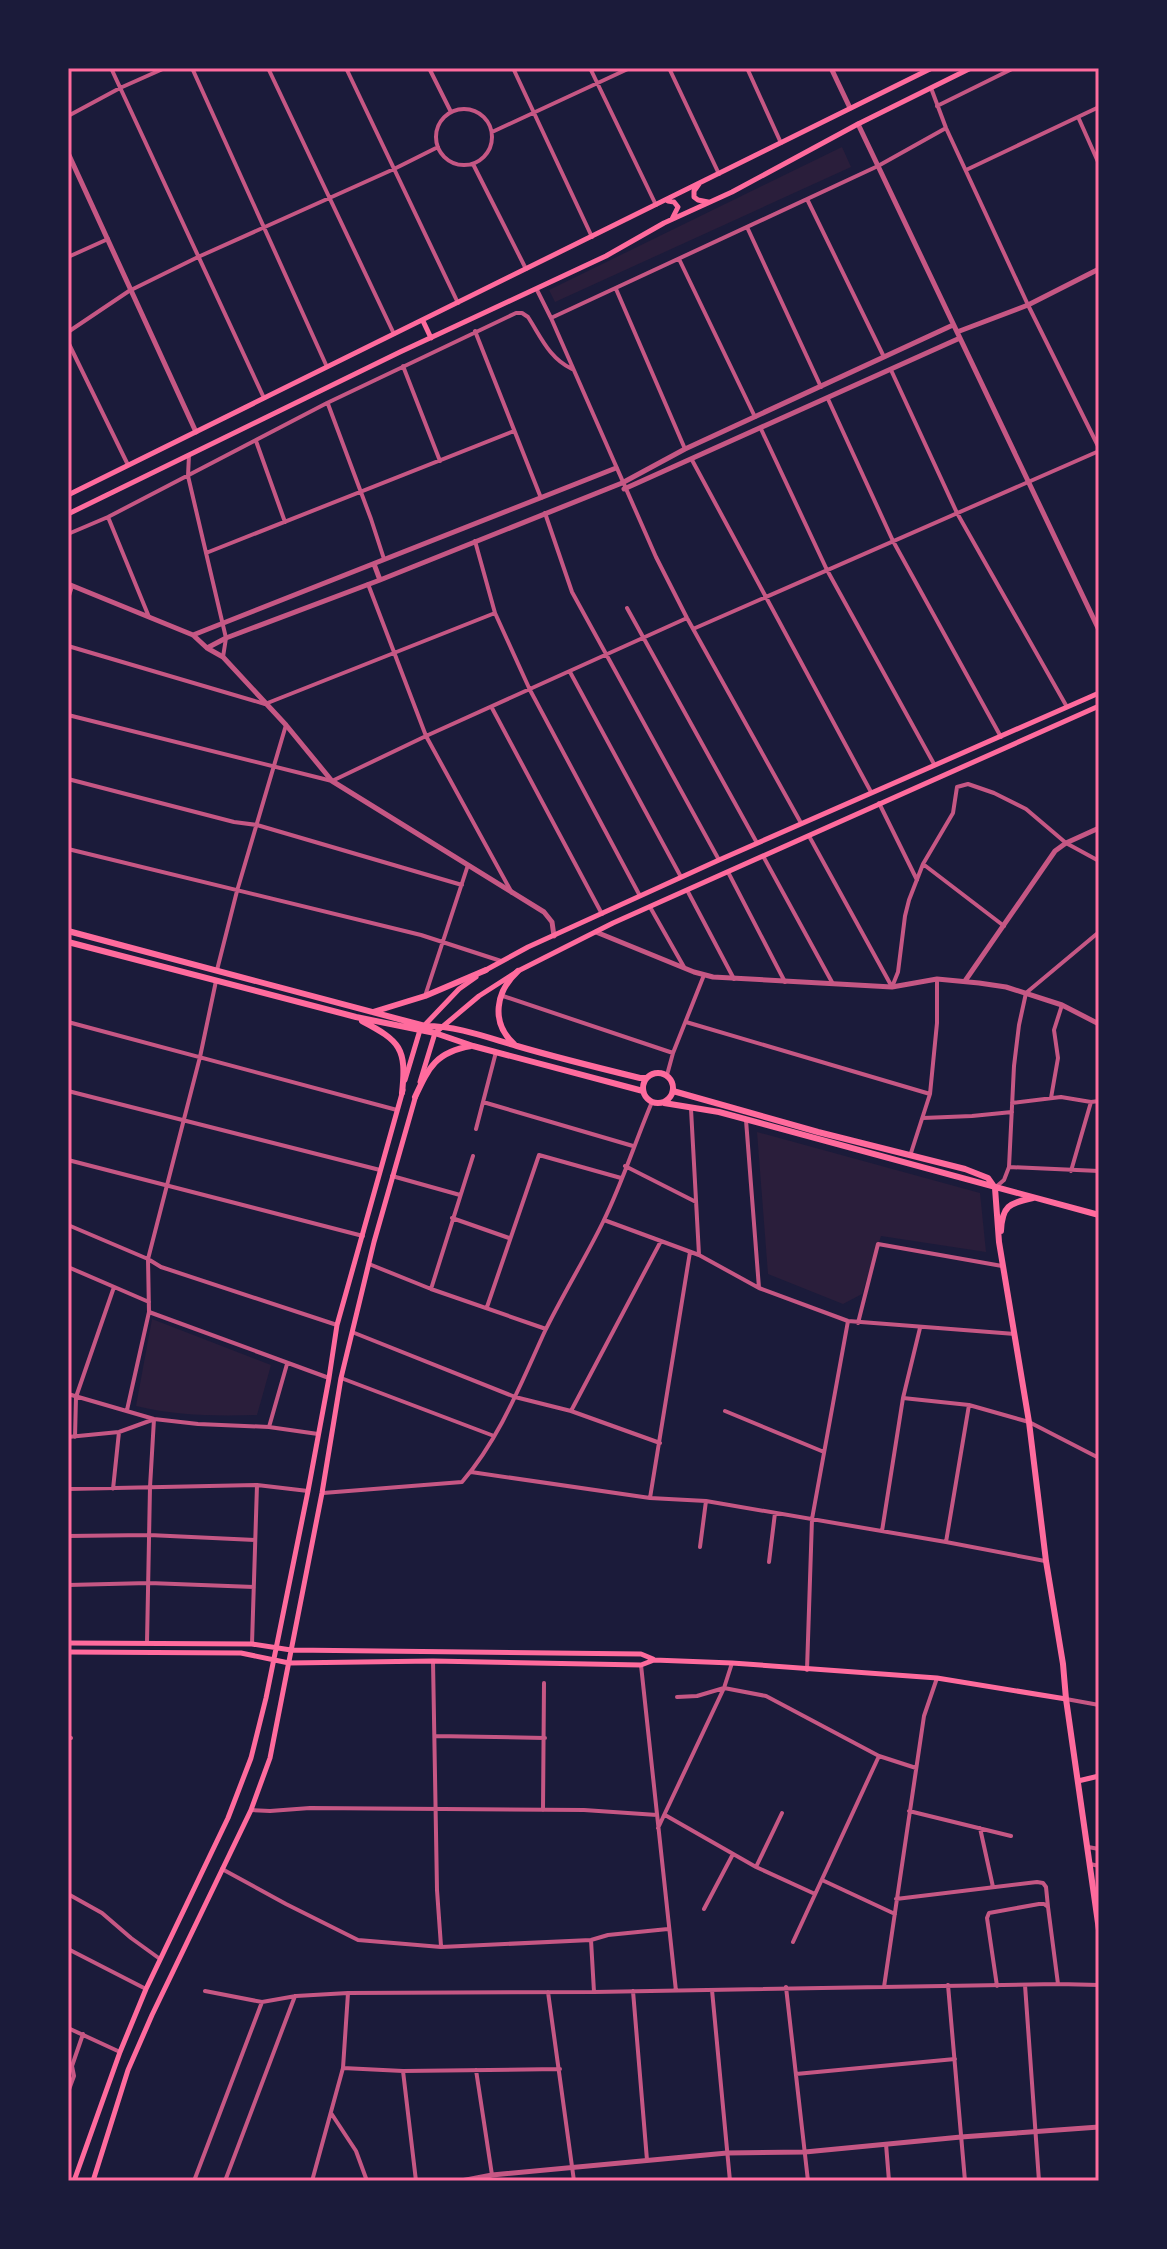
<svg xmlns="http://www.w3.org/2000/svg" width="1167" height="2249" viewBox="0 0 1167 2249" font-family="'Roboto Condensed',sans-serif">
<rect width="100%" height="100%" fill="#1b1b3a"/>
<!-- green -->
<path fill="#2a1e3b" d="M842 147 851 167 555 302 549 290Z
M757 1132 980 1193 986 1252 881 1236 862 1294 843 1304 768 1274Z
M152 1319 271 1365 257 1415C215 1416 177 1416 136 1406Z"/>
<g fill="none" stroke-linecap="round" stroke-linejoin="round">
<!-- minor -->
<path stroke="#c65784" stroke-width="4" d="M111 68 264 398
M192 68 327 367
M268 68 394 334
M346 68 458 303
M429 68 451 112
M513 68 592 237
M590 68 656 205
M669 68 719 174
M747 68 781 143
M931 88 946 128 1028 305 1099 448
M937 106 1014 68
M436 137a28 28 0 1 1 56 0a28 28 0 1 1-56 0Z
M68 116 120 88 165 68
M1079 119 1099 164
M492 132 630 68
M473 164 526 269
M966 170 1099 107
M807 199 884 357
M747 227 821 387
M68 257 108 239
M679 259 755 417
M616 289 685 449
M537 290 551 318 656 557 687 618 801 823
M551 318 878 166 946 128
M475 331 541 498
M68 332 129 291 198 257 394 169 438 147
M68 342 128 465
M403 366 440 461
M891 370 957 513 1067 707
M828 399 893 541 1001 737
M328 404 371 519 384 559
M761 429 827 570 934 764
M256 441 285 522
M189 455 188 476 226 638 223 657
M692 460 871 792
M545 513 572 592 719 860
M108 517 149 617
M68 534 108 517 327 403 516 313H522L528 317C541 337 549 358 572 369
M475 541 495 613 530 690 640 896
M206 553 514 431
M368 584 426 736 512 893
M68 599 72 586
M627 608 757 843
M693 629 1099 451
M68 646 265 704 495 613
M570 672 681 877
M492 708 602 914
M68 715 332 781 426 736 687 618
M68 779 234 822 257 825 462 885
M879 803 917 880
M809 836 892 987
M68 849 421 935 501 961
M763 856 833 984
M923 864 1004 926
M728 872 785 982
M687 890 734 979
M650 907 684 967
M217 970 237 891 286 725
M892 987 898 972 905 916 909 900 923 864 953 813 957 787 968 784 994 793 1026 809 1066 843 1099 861
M425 996 468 865
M503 996 673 1053
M68 1022 397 1110
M686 1022 930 1094
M667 1075 673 1053 704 975
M68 1091 380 1170
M1051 1098 1058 1058 1054 1030 1062 1005
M483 1102 633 1146
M1012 1103 1061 1097 1091 1102 1099 1101
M691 1109 699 1255
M923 1118 972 1116 1012 1112
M746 1120 759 1288
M476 1129 496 1052
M473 1156 431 1289 546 1329
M910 1156 930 1094 937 1023V979
M68 1160 363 1236
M625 1166 696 1202
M1009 1167 1099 1171
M1071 1171 1091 1102
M392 1176 460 1195
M997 1186 1004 1180 1009 1167 1014 1066 1019 1025 1026 993 1099 932
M452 1218 509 1238
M604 1220 699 1255 759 1288 848 1321 1015 1334
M68 1225 148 1259 161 1267 337 1325
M369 1264 431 1289
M68 1267 149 1302
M487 1307 539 1155 621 1178
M149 1312 329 1378
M858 1323 878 1244 1002 1266
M352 1332 515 1397 571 1411 660 1443
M341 1378 494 1436
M68 1394 154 1419 198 1424 269 1427 318 1434
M903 1398 969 1405 1029 1422 1099 1458
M127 1410 149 1312 148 1259 200 1057 216 981
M571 1411 661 1241
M725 1411 824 1452
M269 1427 287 1364
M68 1437 119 1432 152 1420
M75 1437 76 1397 114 1287
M471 1472 650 1498 706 1501 946 1542 1045 1561
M68 1489 257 1485 308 1491
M113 1489 119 1432
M323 1493 462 1482C500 1438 521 1383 545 1331 563 1294 585 1259 603 1222 622 1184 635 1142 652 1102
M650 1498 690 1252
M882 1531 903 1398 920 1328
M68 1536 149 1535 255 1540
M946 1542 969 1405
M700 1547 706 1501
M769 1562 775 1513
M68 1585 149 1583 254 1587
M147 1643 150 1487 154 1419
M252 1644 257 1485
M433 1661 437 1890 441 1946
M641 1665 676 1991
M807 1670 812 1519 848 1321
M677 1697 697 1696 724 1688 766 1696 879 1756 916 1768
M1066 1699 1099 1705
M435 1736 545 1738
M68 1737 71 1738
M251 1810 270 1811 310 1808 584 1810 657 1815
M543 1810 544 1683
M909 1811 1011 1836
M665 1815 756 1867 815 1894
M658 1828 724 1688 732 1663
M980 1828 993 1887
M1088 1847 1099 1849
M1090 1864 1099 1866
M756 1867 782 1813
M222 1869 286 1904 358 1940 441 1947 591 1940 608 1935 668 1929
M822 1880 895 1914
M68 1894 102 1913 131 1938 160 1959
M896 1899 1037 1882 1043 1883 1046 1887 1048 1907
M704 1909 733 1854
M591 1940 594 1992
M793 1942 879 1756
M68 1949 146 1989
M948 1985 965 2181
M1025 1985 1039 2181
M997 1986 987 1918 989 1913 1039 1904H1044L1048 1907 1058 1984
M786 1987 808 2181
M884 1987 924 1716 937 1678
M712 1990 730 2181
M205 1991 262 2002 296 1996 348 1993 594 1992 1058 1984 1099 1985
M633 1991 647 2160
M548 1992 574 2181
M68 2028 120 2052
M343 2068 403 2071 560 2069
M476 2070 492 2175
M403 2071 416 2181
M796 2074 955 2059
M68 2092 74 2076 72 2066 83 2034
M331 2113 356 2151 367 2181
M886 2144 889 2181
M194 2181 262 2002
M225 2181 295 1996
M312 2181 343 2068 348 1993"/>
<!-- tertiary -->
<path stroke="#c65784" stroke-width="5" d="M831 68 850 108
M858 124 1099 630
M68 153 196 432
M957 332 1028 305 1099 269
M624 489 960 338
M374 564 380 580
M68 584 193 635 207 648 223 657 286 725 332 781 544 912 552 922 554 936
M193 635 616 468
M207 648 226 638 380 580 622 483 685 449 953 325
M596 932 694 972 713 977 892 987 937 979 979 983 1006 987 1062 1005 1099 1024
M965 981 1055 851 1066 843 1099 828
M461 2181 492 2175 727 2153 805 2152 961 2137 1099 2127"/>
<!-- secondary -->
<path stroke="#ff6b9d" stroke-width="5" d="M699 184 694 191V197L698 200 708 202
M668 201 674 202 678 207 672 219
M423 321 431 338
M68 495 932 68
M68 514 400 352 606 256 664 223 732 192 858 124 971 68
M484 971 528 947 719 860 1099 693
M405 1080 420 1030 459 989 476 977
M420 1082 435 1033 479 996 518 971 613 923 1099 706
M68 1643 252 1644 291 1650 641 1654 653 1659
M68 1652 241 1653 289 1663 433 1661 641 1665 654 1660 732 1663 937 1678 1066 1699
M1078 1781 1099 1776
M74 2181 120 2052 146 1989 228 1818 251 1758 266 1698 308 1491 329 1378 337 1325 403 1090
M93 2181 128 2070 152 2015 251 1810 270 1758 322 1493 341 1378 374 1242 416 1095"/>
<!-- primary -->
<path stroke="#ff6b9d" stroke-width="6" d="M68 931 425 1026C458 1026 486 1037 517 1046 558 1058 599 1068 640 1078H645
M68 942 356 1017 435 1033 473 1046 643 1091
M373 1012 425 996 486 970
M362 1021C400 1041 407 1048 402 1093
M514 1044C490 1022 496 991 518 971
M643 1088a15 15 0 1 1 30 0a15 15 0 1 1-30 0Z
M673 1091 818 1132 965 1169 988 1178 995 1188 999 1242 1029 1422 1046 1561 1063 1664 1066 1699 1099 1930
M415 1097C429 1067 436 1052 471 1046
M664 1103 719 1112 1099 1215
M1001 1231C1002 1206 1009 1203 1033 1198"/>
</g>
<!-- border -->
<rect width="1167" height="2249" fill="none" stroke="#1b1b3a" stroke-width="140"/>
<rect x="70" y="70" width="1027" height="2109" fill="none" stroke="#ff6b9d" stroke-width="3"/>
</svg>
